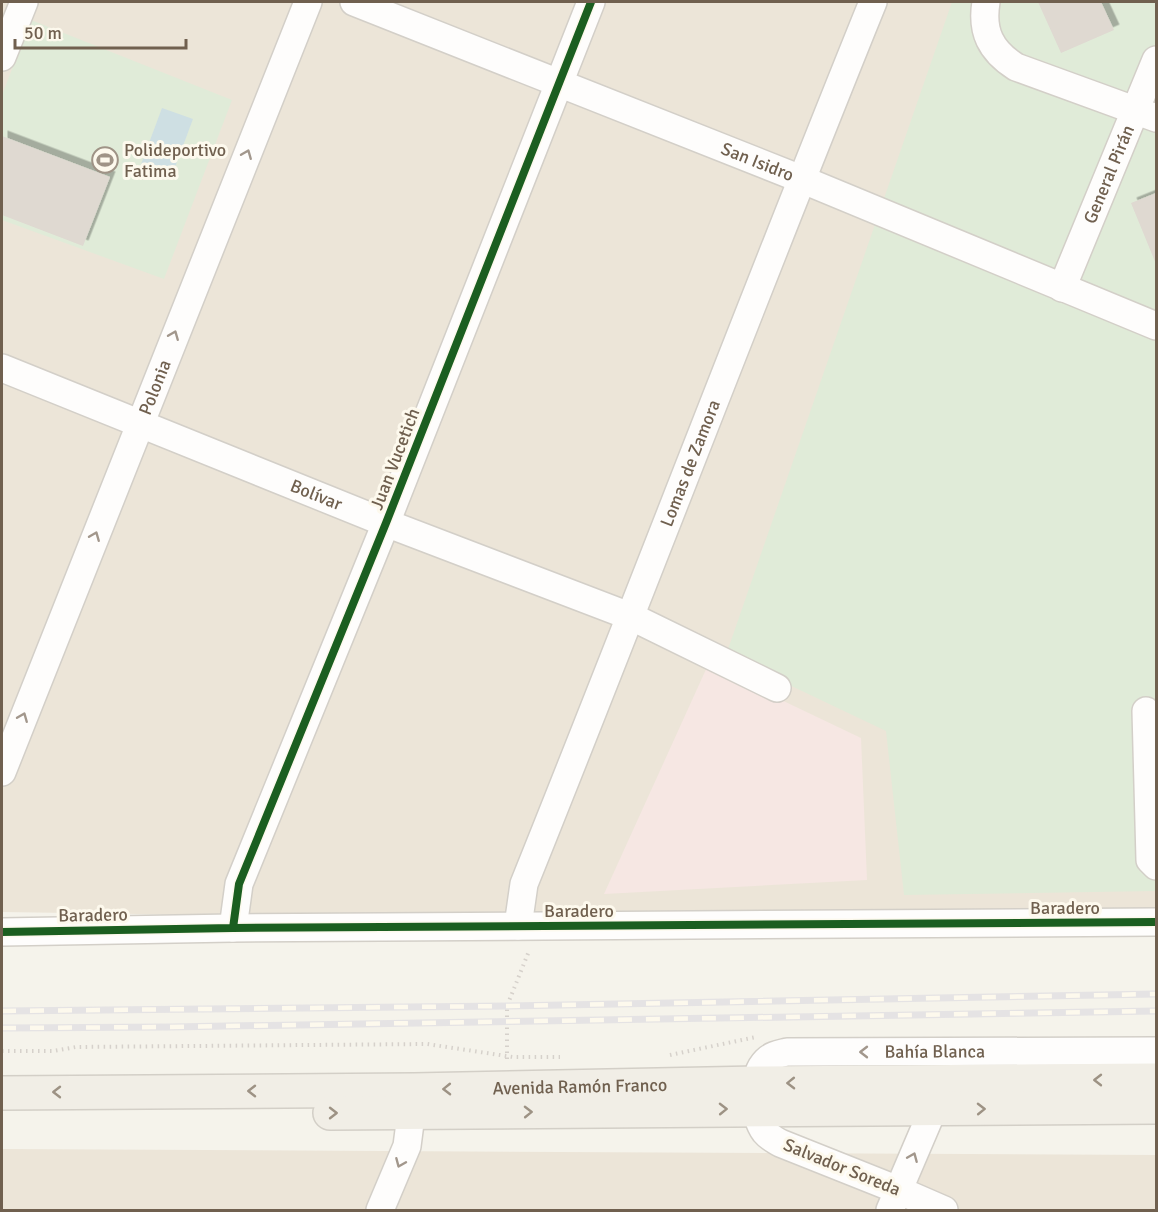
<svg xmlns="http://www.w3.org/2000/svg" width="1158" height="1212" viewBox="0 0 1158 1212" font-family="Signika,sans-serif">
<defs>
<filter id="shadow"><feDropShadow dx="5.5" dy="-5.5" stdDeviation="0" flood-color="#0004"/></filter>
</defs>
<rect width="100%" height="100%" fill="#f5f3eb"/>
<!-- residential -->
<path fill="#ece5d8" d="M2 2H1156V923L486 919 2 912Z
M2 1149 1156 1155V1210H2Z"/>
<!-- medical -->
<path fill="#f6e7e3" d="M708 665 861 738 867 880 604 894Z"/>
<!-- green -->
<path fill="#e0ebd8" d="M952 2H1156V891L904 895 886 731 726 655Z
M31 20 232 100 164 279 2 220V95Z"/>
<!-- water -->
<path fill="#cedfe3" d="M162 108 193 119 171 178 140 167Z"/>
<!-- building -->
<path fill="#dfd9d1" filter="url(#shadow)" d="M1038 2H1101L1114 30 1061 53Z
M2 136 110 177 83 246 2 215Z
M1156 193V264L1131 203Z"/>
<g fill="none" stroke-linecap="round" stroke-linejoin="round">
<!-- minor casing -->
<g stroke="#d3cfc8" stroke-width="30">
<g id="minor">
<path id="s1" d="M354 2 801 179 1156 326"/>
<path d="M986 2C981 32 991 51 1016 67L1156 118"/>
<path d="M2 57 24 2"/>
<path id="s2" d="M1062 288 1156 60"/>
<path id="s3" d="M2 368 386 523 632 617 777 688"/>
<path d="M1146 711 1150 860 1156 866"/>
<path id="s4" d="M2 772 308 2"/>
<path id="s5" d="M518 926 524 884C642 591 754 295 873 2"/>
<path d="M233 928 239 884 386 523 591 2"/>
<path d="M2 932 233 928 1156 922"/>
<path d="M380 1210 407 1146 414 1092"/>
<path d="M890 1210 940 1093"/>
<path id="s6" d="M944 1210 898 1190 780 1143C775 1140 769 1137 765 1132 753 1116 751 1076 766 1061 772 1055 779 1054 787 1052L1156 1051"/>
</g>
</g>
<!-- major casing -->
<g stroke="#d3cfc7" stroke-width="36">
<g id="major">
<path id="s7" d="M2 1093 414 1090 757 1083 1156 1080"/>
<path d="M330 1113 1156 1107"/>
</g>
</g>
<!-- path -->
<path stroke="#d6d1cb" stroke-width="4" stroke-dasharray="1.5 4.5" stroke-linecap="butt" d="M2 1051H53L76 1047 427 1044 513 1057H560
M670 1055 756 1037
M507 1059V1006L529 951"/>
<!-- minor -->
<use href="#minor" stroke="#fefdfc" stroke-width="27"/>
<!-- major -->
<use href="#major" stroke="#f1eee6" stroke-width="33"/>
<!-- rail casing -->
<g stroke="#e5e3e4" stroke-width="7">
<path id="rail" d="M2 1011 507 1006 1156 994
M2 1028 170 1027 1156 1011"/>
</g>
<!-- rail -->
<use href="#rail" stroke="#fdf9ed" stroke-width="4.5" stroke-dasharray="14" stroke-linecap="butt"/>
<!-- cycleway casing -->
<g stroke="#fdf9ed" stroke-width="11">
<path id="cycleway" d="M233 928 239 884 386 523 591 2
M2 932 233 928 1156 922"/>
</g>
<!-- cycleway -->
<use href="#cycleway" stroke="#1b5e20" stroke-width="8"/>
</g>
<!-- one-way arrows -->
<defs><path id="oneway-chevron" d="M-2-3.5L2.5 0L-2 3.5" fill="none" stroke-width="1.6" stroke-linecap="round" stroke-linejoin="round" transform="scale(1.5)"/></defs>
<g stroke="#a2978c">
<use href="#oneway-chevron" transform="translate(247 154) rotate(-68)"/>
<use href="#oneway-chevron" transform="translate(174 335) rotate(-68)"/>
<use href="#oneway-chevron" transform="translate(95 536) rotate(-68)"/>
<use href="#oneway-chevron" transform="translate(23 717) rotate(-68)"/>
<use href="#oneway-chevron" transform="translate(864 1052) rotate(-180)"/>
<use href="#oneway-chevron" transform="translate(913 1157) rotate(-67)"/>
<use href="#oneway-chevron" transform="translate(400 1163) rotate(113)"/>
</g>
<g stroke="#9d9284">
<use href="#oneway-chevron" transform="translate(1098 1080) rotate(180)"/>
<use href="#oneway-chevron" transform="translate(791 1083) rotate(179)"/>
<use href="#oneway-chevron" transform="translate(447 1089) rotate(179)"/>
<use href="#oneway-chevron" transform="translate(252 1091) rotate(180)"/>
<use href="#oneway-chevron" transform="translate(57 1092) rotate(180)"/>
<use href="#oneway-chevron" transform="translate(723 1109) rotate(-1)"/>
<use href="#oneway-chevron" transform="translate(981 1109) rotate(-1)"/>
<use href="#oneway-chevron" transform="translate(528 1112) rotate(-1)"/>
<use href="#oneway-chevron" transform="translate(333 1113)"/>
</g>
<!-- icons -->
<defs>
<g id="stadium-ring" transform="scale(1.35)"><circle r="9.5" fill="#fdf9ed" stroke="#9f9386" stroke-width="1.5"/><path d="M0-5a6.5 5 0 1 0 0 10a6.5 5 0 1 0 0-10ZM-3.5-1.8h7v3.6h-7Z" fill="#9f9386"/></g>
</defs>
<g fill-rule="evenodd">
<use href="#stadium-ring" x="105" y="160"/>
</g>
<g text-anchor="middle" stroke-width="6" stroke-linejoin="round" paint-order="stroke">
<!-- poi labels -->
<g font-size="18" fill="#70604f" stroke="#fdf9ed" text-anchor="start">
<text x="124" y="156">Polideportivo<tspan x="124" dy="21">Fatima</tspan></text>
</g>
<!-- street labels -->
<g font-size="18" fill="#70604f" stroke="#fdf9ed">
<text dy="6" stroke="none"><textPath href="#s1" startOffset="434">San Isidro</textPath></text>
<text dy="6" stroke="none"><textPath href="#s2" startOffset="123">General Pirán</textPath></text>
<text dy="6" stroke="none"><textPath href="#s4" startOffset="414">Polonia</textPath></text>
<text transform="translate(395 459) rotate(-69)" y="6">Juan Vucetich</text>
<text dy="6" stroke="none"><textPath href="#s5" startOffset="495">Lomas de Zamora</textPath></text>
<text dy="6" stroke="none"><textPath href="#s3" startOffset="339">Bolívar</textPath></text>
<text x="1065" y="914">Baradero</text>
<text x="579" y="917">Baradero</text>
<text transform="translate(93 915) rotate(-1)" y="6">Baradero</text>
<text dy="6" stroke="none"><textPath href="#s6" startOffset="442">Bahía Blanca</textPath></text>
<text dy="6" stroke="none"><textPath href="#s7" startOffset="578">Avenida Ramón Franco</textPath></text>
<text transform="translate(842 1167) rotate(22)" y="6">Salvador Soreda</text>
</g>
</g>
<!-- border -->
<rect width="1158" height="1212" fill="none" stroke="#70604f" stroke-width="6"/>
<!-- scale -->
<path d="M15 39v9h171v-9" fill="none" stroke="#70604f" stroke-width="3"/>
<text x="24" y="39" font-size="18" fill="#70604f" stroke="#fdf9ed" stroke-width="4.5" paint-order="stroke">50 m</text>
</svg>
